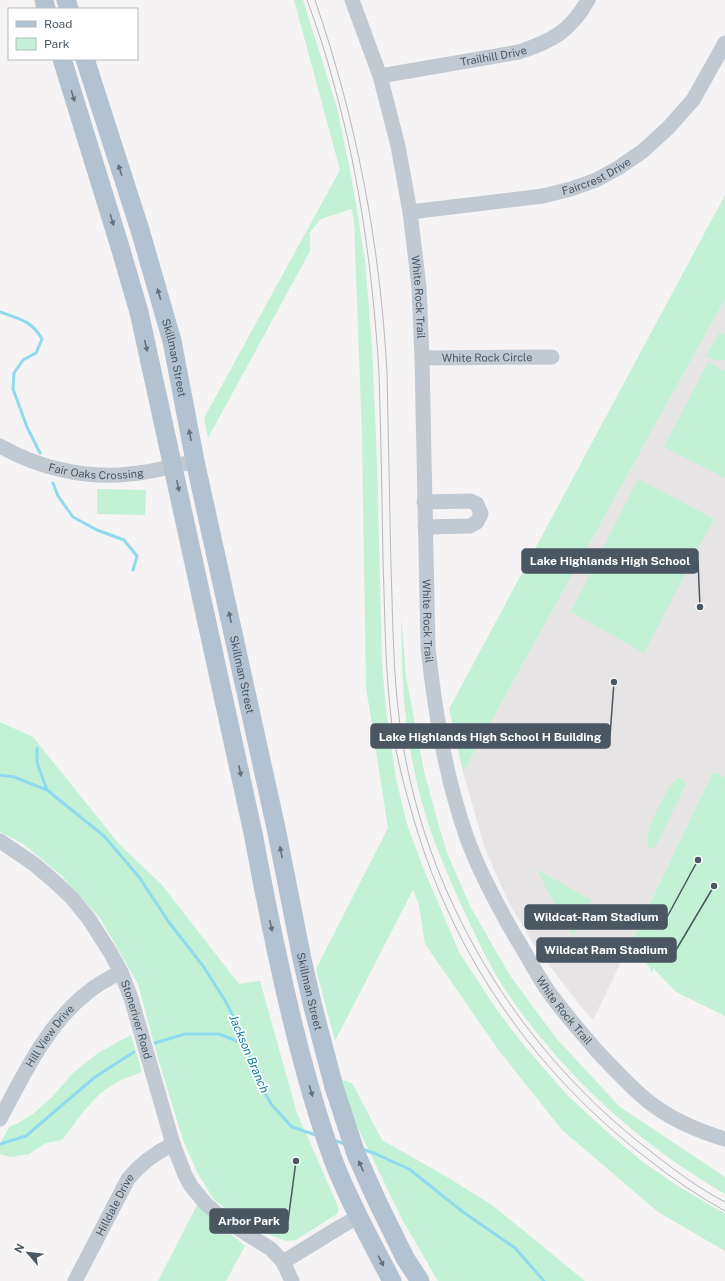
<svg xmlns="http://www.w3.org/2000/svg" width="725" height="1281" viewBox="0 0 725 1281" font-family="'Public Sans',sans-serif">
<rect width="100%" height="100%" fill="#f5f3f3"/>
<!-- education -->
<path fill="#e6e4e5" d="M725 299V777L713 772 593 1020 578 1003 534 945 508 901 485 849 463 772Z"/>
<!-- green -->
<path fill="#c3f1d5" d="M294 0H303L337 108 351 175 365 260 372 346 377 462 382 662 386 710 396 779 407 824 422 865 459 952 494 1006 522 1043 568 1096 613 1137 644 1163 678 1186 725 1214V1251L658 1212 562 1130 500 1052 425 944 419 905 413 890 335 1041 316 969 388 828 366 687 362 437 354 219 351 209 321 219 310 232V251L208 438 204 418 340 170Z
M725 195V299L463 772 449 709Z
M719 333H723L725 336V360C718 361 712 360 706 356Z
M708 362 725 371V478L664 447Z
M640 480 714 519 644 653 571 612 637 481Z
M97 489 146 490 145 515 97 514Z
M401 615 406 676 424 771 440 830 448 855 471 908 511 977 556 1038 620 1107 725 1177V1194C637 1143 561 1073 504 988 485 958 470 924 455 891 443 864 431 835 423 806 417 785 412 763 409 741 402 700 402 657 401 615Z
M0 722 33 737 119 844 162 885 239 984 260 981 297 1113 339 1209 337 1214 296 1240 287 1241 270 1235 245 1221 215 1201 198 1174 183 1140 157 1055 138 984 100 918 61 875 22 843 0 832Z
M713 772 725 777V1016L676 992 653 968V973L631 942Z
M678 778 684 779 686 784 656 846 653 848H650C640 835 665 796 672 783Z
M536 869 591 900 573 938Z
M131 1035 142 1072C128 1077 112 1083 100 1094 86 1107 74 1124 62 1140L46 1143 29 1154 10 1157 0 1154V1144L9 1127 18 1123 33 1114 52 1097 73 1073 98 1053Z
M340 1079 352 1083 382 1140 447 1177 492 1205 585 1281H438L403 1221 357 1126Z
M197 1205 245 1246 226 1281H158Z"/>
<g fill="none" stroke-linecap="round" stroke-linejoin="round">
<!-- stream -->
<path stroke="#90daee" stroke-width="3" d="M0 312C19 319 31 320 42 339L36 353 23 360 14 373 13 389 27 427 40 453
M53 483 58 496 73 517 97 530 124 540 137 556 133 570
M37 748V762L47 790
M0 775 14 777 47 790 104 836 139 877 168 921 203 966 226 1002 247 1045 254 1072 271 1104 292 1127 316 1135
M155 1043 185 1034H219L247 1045
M333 1140 345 1144
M0 1144 26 1136 95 1077 134 1052
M362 1149 376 1154 409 1169 463 1212 515 1248 544 1281"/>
<!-- minor -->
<g stroke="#c1cad2" stroke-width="15">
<path id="s1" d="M352 0 380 76 398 146 410 212 419 287 422 358 428 648C435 711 445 775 466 835 478 870 496 903 515 936 525 952 534 969 544 985 560 1009 579 1030 597 1051 614 1069 630 1087 649 1102 672 1120 698 1131 725 1139"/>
<path id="s2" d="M380 76 519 52C552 41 571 31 588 0"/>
<path id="s3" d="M410 212 543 196 571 189 596 180 618 168 643 151 669 127 693 100 725 43"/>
<path id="s4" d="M422 358 552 357"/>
<path id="s5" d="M0 446C38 468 86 479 130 474 152 472 174 466 195 461"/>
<path d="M424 502 470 501 477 504 481 514 477 522 470 526 425 527"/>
<path id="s6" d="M0 841 34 864 55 882 72 898 89 919 110 952 121 972 131 998 173 1144 185 1175 191 1186 206 1204 223 1219 271 1249 283 1262 292 1281"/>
<path id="s7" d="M0 1119C23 1076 48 1023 87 993 97 984 109 978 121 972"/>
<path d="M283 1262 340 1227 358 1217"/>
<path id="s8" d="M75 1281 128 1179C141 1163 155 1153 173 1144"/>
</g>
<!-- major -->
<g stroke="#b3c2d1" stroke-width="19">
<path d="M44 0 46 9"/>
<path d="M66 0 69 9"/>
<path d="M62 59 120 247 139 312 253 833C265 898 278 963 294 1028 306 1076 319 1124 337 1170 353 1208 372 1244 392 1281"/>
<path id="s9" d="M85 59 140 230 172 341 195 461 276 828 302 959 313 1007 334 1087 356 1154 377 1201 405 1258 420 1281"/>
</g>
<!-- tram -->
<path stroke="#b5b8bd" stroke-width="1" d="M307 0C317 27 326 54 333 81 360 176 373 275 379 373 381 436 382 498 383 561 385 616 385 671 392 725 396 757 405 789 414 820 454 957 535 1073 649 1160 673 1179 698 1196 725 1211
M315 0C357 122 380 244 387 372 388 437 390 503 391 568 393 621 393 673 400 725 423 895 518 1051 654 1154 677 1172 700 1189 725 1202"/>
</g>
<!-- one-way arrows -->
<defs><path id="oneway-solid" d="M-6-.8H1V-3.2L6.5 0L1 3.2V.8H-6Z"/></defs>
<g fill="#64717d">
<use href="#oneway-solid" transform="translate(73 96) rotate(73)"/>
<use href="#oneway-solid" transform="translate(120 170) rotate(-108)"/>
<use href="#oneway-solid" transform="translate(112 220) rotate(73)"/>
<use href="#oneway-solid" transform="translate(159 294) rotate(-106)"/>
<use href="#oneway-solid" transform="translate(146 346) rotate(77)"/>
<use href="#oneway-solid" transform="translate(190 435) rotate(-101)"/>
<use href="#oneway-solid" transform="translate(178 486) rotate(78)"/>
<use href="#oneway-solid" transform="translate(230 617) rotate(-102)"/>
<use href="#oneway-solid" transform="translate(240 771) rotate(78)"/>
<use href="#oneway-solid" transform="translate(281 852) rotate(-101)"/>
<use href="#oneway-solid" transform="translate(271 926) rotate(78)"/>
<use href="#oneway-solid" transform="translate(311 1091) rotate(73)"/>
<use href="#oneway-solid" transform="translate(361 1166) rotate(-114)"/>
<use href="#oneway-solid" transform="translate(381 1261) rotate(62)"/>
</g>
<g text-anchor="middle" stroke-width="3.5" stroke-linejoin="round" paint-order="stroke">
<!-- street labels -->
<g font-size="11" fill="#4a5661" stroke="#fff">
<text dy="4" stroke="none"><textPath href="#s2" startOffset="115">Trailhill Drive</textPath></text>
<text dy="4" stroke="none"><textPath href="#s3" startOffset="191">Faircrest Drive</textPath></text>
<text dy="4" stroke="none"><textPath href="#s1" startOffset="306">White Rock Trail</textPath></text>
<text dy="4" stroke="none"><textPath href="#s4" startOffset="65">White Rock Circle</textPath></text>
<text dy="4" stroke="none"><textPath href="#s9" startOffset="312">Skillman Street</textPath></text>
<text dy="4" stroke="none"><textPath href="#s5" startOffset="101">Fair Oaks Crossing</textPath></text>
<text dy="4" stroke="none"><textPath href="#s1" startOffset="630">White Rock Trail</textPath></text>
<text dy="4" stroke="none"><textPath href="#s9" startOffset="636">Skillman Street</textPath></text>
<text dy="4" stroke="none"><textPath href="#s9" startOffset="960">Skillman Street</textPath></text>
<text dy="4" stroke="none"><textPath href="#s1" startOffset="1050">White Rock Trail</textPath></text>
<text dy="4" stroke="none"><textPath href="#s6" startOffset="231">Stoneriver Road</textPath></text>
<text dy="4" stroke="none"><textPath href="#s7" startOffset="97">Hill View Drive</textPath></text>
<text dy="4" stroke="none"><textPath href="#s8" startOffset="86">Hilldale Drive</textPath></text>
</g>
<!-- water labels -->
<g font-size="12" font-style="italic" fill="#0c7c9b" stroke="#fff">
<text transform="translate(249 1054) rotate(67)" y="4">Jackson Branch</text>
</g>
</g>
<!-- callouts -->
<path fill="none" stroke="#4a5661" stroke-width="1.5" d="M700 607L698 561M614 682L610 736M698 860L667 917M714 886L676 950M296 1161L288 1221"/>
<g fill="#4a5661" stroke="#fff" stroke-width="1.5">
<circle cx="700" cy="607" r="4"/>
<circle cx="614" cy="682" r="4"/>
<circle cx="698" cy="860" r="4"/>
<circle cx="714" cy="886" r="4"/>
<circle cx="296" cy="1161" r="4"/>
</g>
<g fill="#4a5661" stroke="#4a5661" stroke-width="1.5">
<rect x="522" y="549" width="176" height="24" rx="4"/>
<rect x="371" y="724" width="239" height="24" rx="4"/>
<rect x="525" y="905" width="142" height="24" rx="4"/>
<rect x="537" y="938" width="139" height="24" rx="4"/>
<rect x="210" y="1209" width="78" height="24" rx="4"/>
</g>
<g font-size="12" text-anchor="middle" font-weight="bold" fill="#fff">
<text x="610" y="565">Lake Highlands High School</text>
<text x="490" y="741">Lake Highlands High School H Building</text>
<text x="596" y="921">Wildcat-Ram Stadium</text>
<text x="606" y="954">Wildcat Ram Stadium</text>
<text x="249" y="1225">Arbor Park</text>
</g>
<!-- legend -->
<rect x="8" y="8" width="130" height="52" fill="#ffffff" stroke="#b7bbc0"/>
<rect x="16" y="21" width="20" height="6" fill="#b3c2d1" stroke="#b7bbc0"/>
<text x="44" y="28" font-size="12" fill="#4a5661">Road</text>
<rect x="16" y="38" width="20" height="12" fill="#c3f1d5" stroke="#b7bbc0"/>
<text x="44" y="48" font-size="12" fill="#4a5661">Park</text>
<!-- north arrow -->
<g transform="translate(28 1253) rotate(298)" stroke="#ffffff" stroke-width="3" paint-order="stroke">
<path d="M0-3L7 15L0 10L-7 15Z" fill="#4a5661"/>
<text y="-6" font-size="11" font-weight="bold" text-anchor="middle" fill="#4a5661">N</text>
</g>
</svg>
